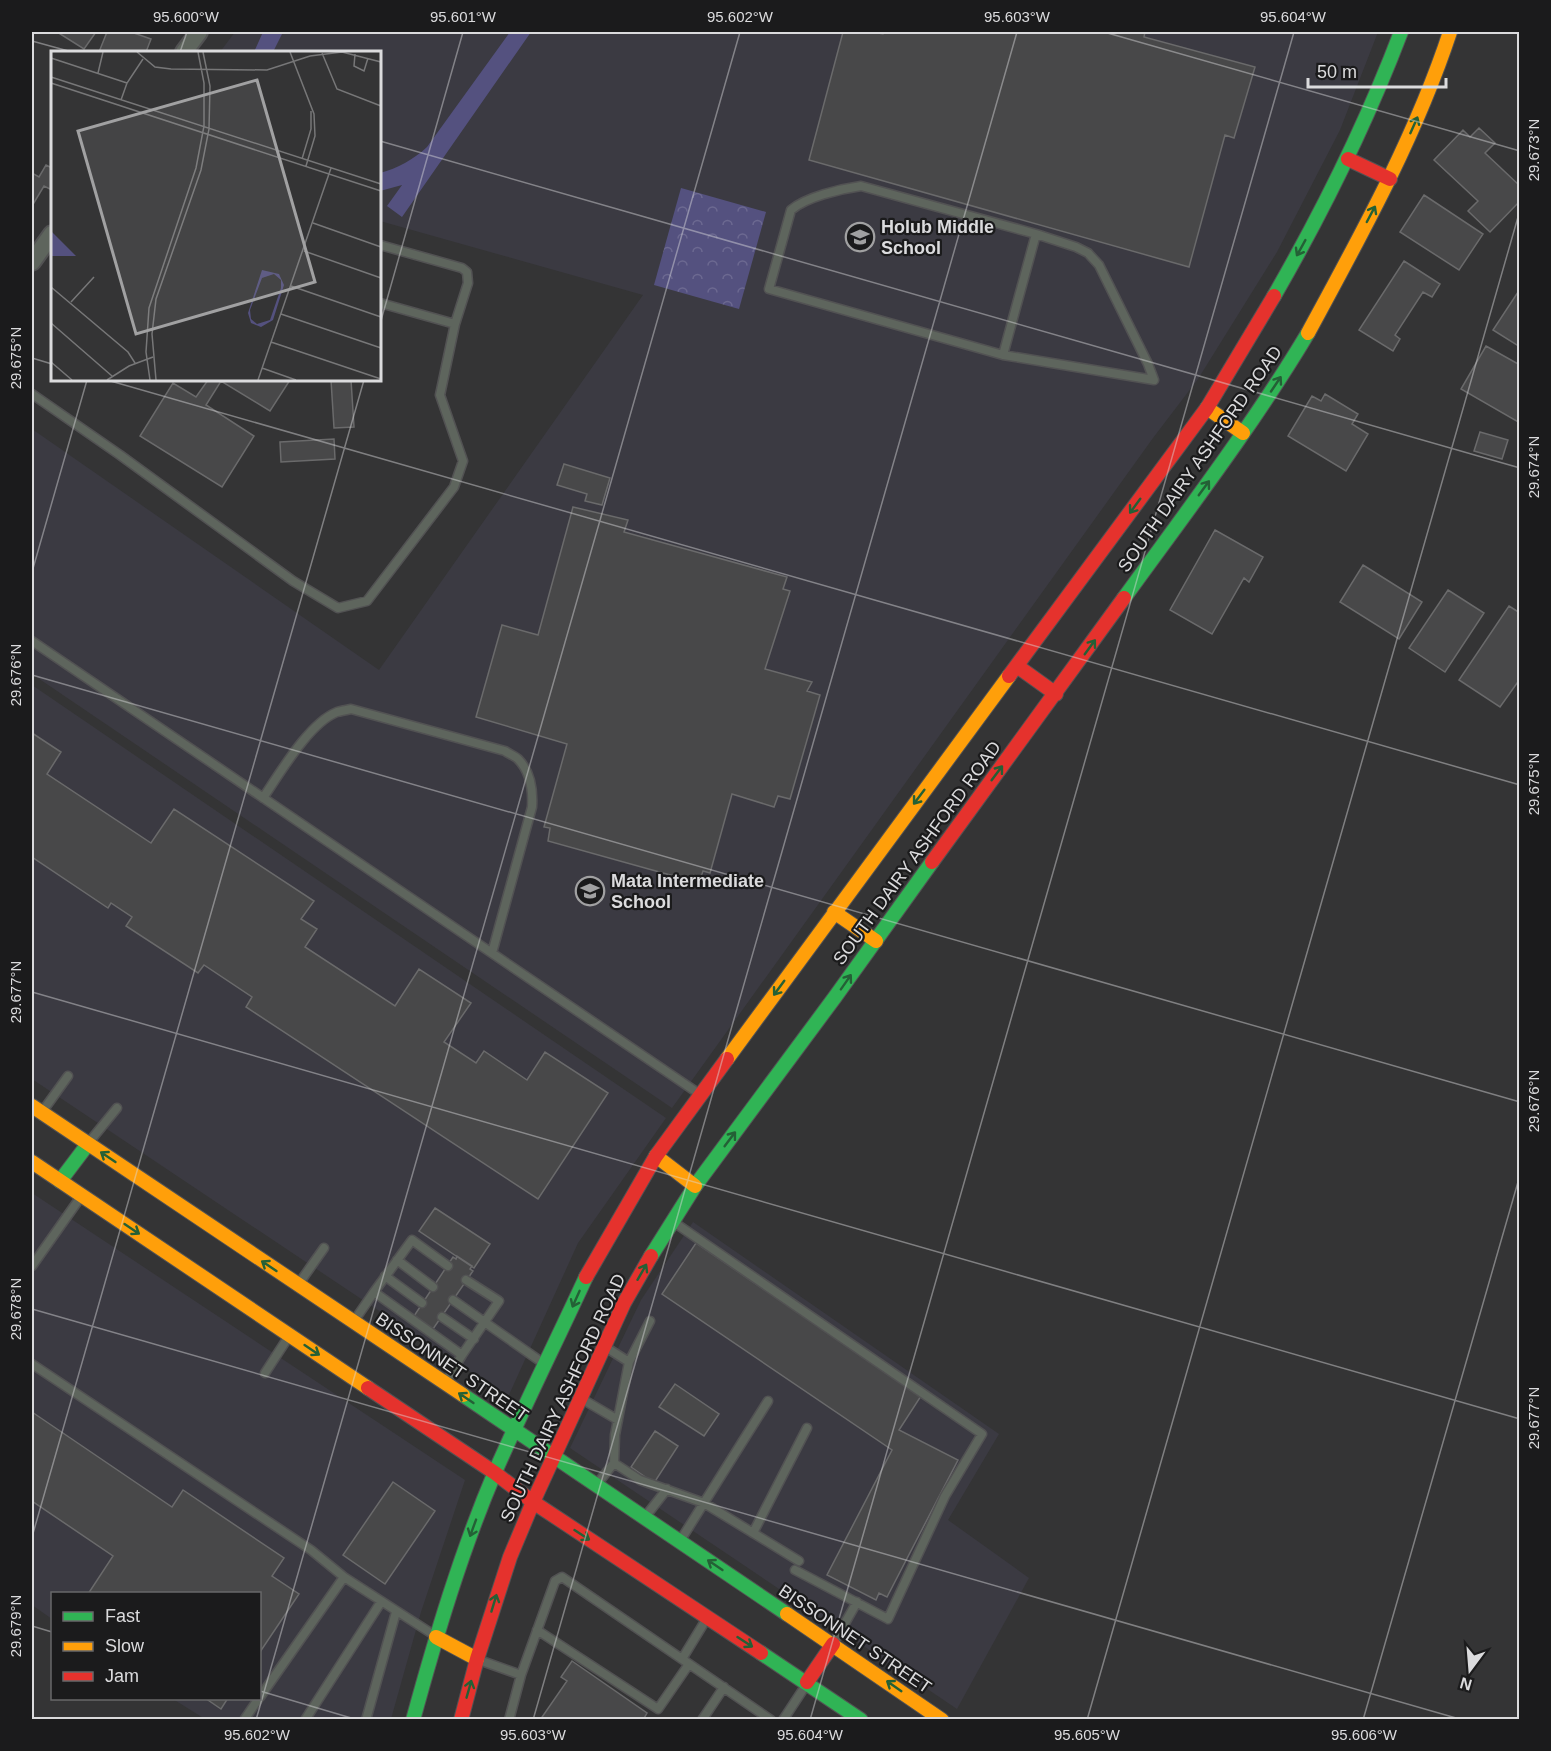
<svg xmlns="http://www.w3.org/2000/svg" width="1551" height="1751" viewBox="0 0 1551 1751" font-family="Arial,sans-serif">
<defs>
<pattern id="park-crowns" width="20" height="18" patternUnits="userSpaceOnUse" patternTransform="scale(1.5)"><rect width="20" height="18" fill="#54517f"/><path d="M2 6a3 3 0 1 1 6 0M12 15a3 3 0 1 1 6 0" fill="none" stroke="#6c6991"/></pattern>
</defs>
<rect width="100%" height="100%" fill="#343435"/>
<!-- built -->
<path fill="#3b3a42" d="M235 32H1378L1340 130 1277 252 1198 379 1153 438 672 1108 32 674V429L379 670 643 295 380 221V52H220Z
M32 685 666 1118 578 1243 508 1397 32 1079Z
M32 1193 465 1480 421 1612 391 1719H205L173 1699 260 1698V1594H52V1619L32 1605Z
M693 1222 999 1434 948 1520 1029 1578 957 1709 570 1448 641 1300Z"/>
<!-- grass -->
<path fill="#54517f" d="M263 32H283L273 52H254Z
M510 32H531L402 217 387 206 402 185 380 191V173C398 168 413 160 427 147Z"/>
<!-- park -->
<path fill="url(#park-crowns)" d="M681 188 766 212 739 309 654 285Z"/>
<!-- building -->
<path fill="#484849" stroke="#6a6a6b" stroke-width="1.5" d="M57 32H96L84 49Z
M107 32H131L151 39 146 52H99Z
M843 32H873L883 34 884 32H1145L1144 37 1255 67 1234 138 1225 135 1189 267 809 160Z
M1479 128 1495 143 1485 153 1520 186V201L1490 232 1468 211 1478 201 1434 160 1463 130 1470 137Z
M46 165 52 168V190L44 186 32 206V173L39 177Z
M1424 195 1483 234 1459 270 1400 232Z
M1404 261 1440 284 1432 297 1423 292 1395 335 1400 339 1393 351 1359 330Z
M1520 289V347L1493 330Z
M1486 346 1520 365V423L1461 389Z
M208 380H290L270 411 221 381 206 405 254 436 222 487 140 436 173 383 196 397Z
M331 380H351L354 427 334 428Z
M1325 394 1358 414 1352 424 1368 434 1346 471 1288 436 1312 396 1321 401Z
M1480 432 1508 440 1502 459 1474 451Z
M334 439 335 459 281 462 280 442Z
M564 464 610 478 602 505 585 501 587 494 557 485Z
M573 507 628 520 624 532 787 577 783 589 790 591 765 669 812 682 807 691 820 695 790 799 778 796 774 807 732 794 710 873 703 871 699 883 548 841 550 828 544 827 567 744 476 717 502 625 538 635Z
M1215 530 1263 557 1249 582 1244 578 1212 634 1170 610Z
M1363 565 1422 602 1399 639 1340 602Z
M1448 590 1484 613 1445 672 1409 648Z
M1509 606 1520 613V679L1500 707 1459 680Z
M32 733 61 752 47 774 151 843 174 809 314 901 301 919 317 929 305 947 395 1006 419 969 471 1003 444 1042 476 1063 484 1051 527 1080 545 1052 608 1093 538 1199 246 1007 252 997 204 965 198 973 126 926 132 917 111 903 108 908 32 857Z
M435 1208 490 1244 474 1268 419 1231Z
M696 1243 921 1396 899 1430 958 1460 887 1597 879 1593 876 1600 827 1575 892 1450 662 1294Z
M457 1256 472 1266 470 1269 473 1271 433 1329 414 1316 453 1257 456 1259Z
M675 1384 719 1414 704 1436 659 1407Z
M32 1412 172 1507 183 1490 284 1558 272 1576 299 1594 260 1652V1594H88L113 1556 32 1501Z
M655 1431 678 1446 654 1483 631 1467Z
M393 1482 435 1511 385 1584 343 1555Z
M572 1661 647 1713 643 1720H540L567 1681 561 1677Z
M205 1698H228L221 1709Z"/>
<g fill="none" stroke-linecap="round" stroke-linejoin="round">
<!-- lane casing -->
<g stroke="#525253" stroke-width="11">
<path id="lane" d="M861 186 1036 234 1003 355 769 289 791 210C806 197 840 189 861 186Z
M380 245 462 268 467 272 468 283 455 324
M1003 355 1154 380 1148 364 1099 265 1088 253 1076 247 1036 234
M32 394 120 455 293 581 338 608 367 601 454 487 463 461 440 395 455 324 380 303
M32 641 698 1093
M263 798C280 773 309 723 337 712 341 711 346 710 351 709L505 751C509 754 515 756 518 759 531 772 533 791 532 807L492 953
M42 1112 68 1076
M90 1141 117 1108
M675 1223 982 1434 945 1496 888 1619 795 1570
M397 1260 433 1287
M32 1266 80 1198
M385 1276 422 1303
M300 1282 324 1248
M374 1292 412 1240 448 1266
M453 1300 543 1363
M442 1317 474 1339
M354 1321 374 1292 462 1355 446 1381
M650 1321 629 1362 615 1435 614 1463 640 1480 704 1503 799 1561
M607 1348 629 1362
M462 1355 499 1301 466 1280
M32 1364 311 1550 344 1577 434 1635
M265 1373 289 1336
M582 1399 618 1420
M597 1484 614 1463
M645 1517 667 1489
M753 1533 807 1428
M680 1541 768 1401
M537 1630 658 1709 689 1664
M833 1644 857 1602
M682 1659 707 1618
M479 1660 521 1675
M260 1697 344 1577
M244 1720 259 1698
M305 1720 381 1602
M366 1720 396 1612
M509 1720 521 1675 555 1581 562 1577 771 1720
M702 1720 724 1687
M783 1720 806 1685"/>
</g>
<!-- street casing -->
<g stroke="#525253" stroke-width="20">
<path id="street" d="M184 52 199 32
M32 262 52 234"/>
</g>
<!-- fast casing -->
<g stroke="#525253" stroke-width="16">
<path id="fast" d="M1274 296C1323 211 1366 124 1401 32
M1124 598C1187 511 1253 425 1308 333
M60 1181 88 1144
M651 1256 695 1186 835 997 932 862
M463 1395 787 1614
M761 1653 861 1720
M413 1720C436 1636 461 1552 495 1472 524 1406 556 1342 586 1277"/>
</g>
<!-- slow casing -->
<g stroke="#525253" stroke-width="16">
<path id="slow" d="M1308 333C1361 235 1415 138 1450 32
M1207 408 1243 433
M834 912 876 941
M727 1059 1009 676
M32 1106 463 1395
M656 1156 695 1186
M32 1162 368 1388
M787 1614 942 1720
M436 1637 477 1659"/>
</g>
<!-- jam casing -->
<g stroke="#525253" stroke-width="16">
<path id="jam" d="M1348 159 1390 179
M1017 666 1056 694
M1009 676 1207 408 1274 296
M932 862 1124 598
M586 1277 656 1156 727 1059
M368 1388 495 1473 533 1502 761 1653
M807 1682 833 1644
M461 1720 477 1659 510 1557 533 1502 624 1303 651 1256"/>
</g>
<!-- lane -->
<use href="#lane" stroke="#5e655d" stroke-width="8"/>
<!-- street -->
<use href="#street" stroke="#5e655d" stroke-width="16"/>
<!-- fast -->
<use href="#fast" stroke="#30b455" stroke-width="14"/>
<!-- slow -->
<use href="#slow" stroke="#ff9f0a" stroke-width="14"/>
<!-- jam -->
<use href="#jam" stroke="#e5322d" stroke-width="14"/>
</g>
<!-- one-way arrows -->
<defs><path id="oneway-shaft" d="M-6 0H5M1.5-3L5.5 0L1.5 3" fill="none" stroke-width="1.6" stroke-linecap="round" stroke-linejoin="round" transform="scale(1.5)"/></defs>
<g stroke="#246036">
<use href="#oneway-shaft" transform="translate(1414 125) rotate(-66)"/>
<use href="#oneway-shaft" transform="translate(1371 214) rotate(-62)"/>
<use href="#oneway-shaft" transform="translate(1301 248) rotate(119)"/>
<use href="#oneway-shaft" transform="translate(1276 384) rotate(-56)"/>
<use href="#oneway-shaft" transform="translate(1204 488) rotate(-54)"/>
<use href="#oneway-shaft" transform="translate(1135 506) rotate(126)"/>
<use href="#oneway-shaft" transform="translate(1090 647) rotate(-54)"/>
<use href="#oneway-shaft" transform="translate(997 773) rotate(-53)"/>
<use href="#oneway-shaft" transform="translate(919 797) rotate(127)"/>
<use href="#oneway-shaft" transform="translate(846 982) rotate(-55)"/>
<use href="#oneway-shaft" transform="translate(779 988) rotate(126)"/>
<use href="#oneway-shaft" transform="translate(730 1139) rotate(-53)"/>
<use href="#oneway-shaft" transform="translate(108 1157) rotate(-146)"/>
<use href="#oneway-shaft" transform="translate(132 1229) rotate(34)"/>
<use href="#oneway-shaft" transform="translate(269 1266) rotate(-146)"/>
<use href="#oneway-shaft" transform="translate(642 1272) rotate(-60)"/>
<use href="#oneway-shaft" transform="translate(576 1299) rotate(114)"/>
<use href="#oneway-shaft" transform="translate(312 1350) rotate(34)"/>
<use href="#oneway-shaft" transform="translate(466 1398) rotate(-146)"/>
<use href="#oneway-shaft" transform="translate(473 1528) rotate(110)"/>
<use href="#oneway-shaft" transform="translate(582 1535) rotate(33)"/>
<use href="#oneway-shaft" transform="translate(715 1565) rotate(-146)"/>
<use href="#oneway-shaft" transform="translate(494 1603) rotate(-73)"/>
<use href="#oneway-shaft" transform="translate(745 1642) rotate(33)"/>
<use href="#oneway-shaft" transform="translate(894 1686) rotate(-145)"/>
<use href="#oneway-shaft" transform="translate(469 1689) rotate(-74)"/>
</g>
<!-- ticks -->
<path fill="none" stroke="#dbdbdd" stroke-width="1.5" stroke-opacity="0.45" d="M1104 32 1520 151M32 41 72 52M180 52 187 32M380 141 1520 468M380 324 463 32M32 358 52 364M107 380 1520 785M32 572 87 380M32 675 1520 1102M32 992 1520 1419M32 1309 1463 1720M32 1537 364 380M32 1626 52 1632M260 1691 358 1720M256 1720 740 32M533 1720 1017 32M810 1720 1294 32M1087 1720 1520 210M1363 1720 1520 1175"/>
<!-- icons -->
<defs>
<g id="school-ring" transform="scale(1.5)"><circle r="9.5" fill="#1b1b1c" stroke="#a1a1a2" stroke-width="1.5"/><path d="M0-5L7-2L0 1L-7-2ZM-4 1L0 2.5L4 1V4Q0 6-4 4Z" fill="#a1a1a2"/></g>
</defs>
<g fill-rule="evenodd">
<use href="#school-ring" x="860" y="237"/>
<use href="#school-ring" x="590" y="891"/>
</g>
<g text-anchor="middle" stroke-width="4.5" stroke-linejoin="round" paint-order="stroke">
<!-- poi labels -->
<g font-size="18" font-weight="bold" fill="#dbdbdd" stroke="#1b1b1c" text-anchor="start">
<text x="881" y="233">Holub Middle<tspan x="881" dy="21">School</tspan></text>
<text x="611" y="887">Mata Intermediate<tspan x="611" dy="21">School</tspan></text>
</g>
<!-- street labels -->
<g font-size="18" fill="#dbdbdd" stroke="#1b1b1c">
<text transform="translate(1200 459) rotate(-55)" y="6">SOUTH DAIRY ASHFORD ROAD</text>
<text transform="translate(917 853) rotate(-54)" y="6">SOUTH DAIRY ASHFORD ROAD</text>
<text transform="translate(452 1367) rotate(34)" y="6">BISSONNET STREET</text>
<text transform="translate(563 1398) rotate(-65)" y="6">SOUTH DAIRY ASHFORD ROAD</text>
<text transform="translate(855 1639) rotate(34)" y="6">BISSONNET STREET</text>
</g>
</g>
<!-- overview -->
<g transform="translate(51 51)">
<rect width="330" height="330" fill="#343435"/>
<path d="M0 180 25 205H0ZM211 219 228 223 233 234 222 269 210 276 200 272 197 262ZM223 223 230 229V237L219 269 206 273 200 268 199 259 211 227Z" fill="#54517f" fill-rule="evenodd"/>
<path fill="none" stroke="#777778" stroke-width="1.5" d="M86 1 104 16 120 18 216 19 259 5 291 1 330 11M239 1 263 63 264 85 255 115M271 2 286 38 330 55M304 3 303 15 313 20 317 7M0 7 76 32M47 22 52 1M0 26 330 133M0 32 330 140M70 49 76 32 92 8M251 108 260 78V60M262 172 330 196M253 200 330 227M240 235 330 266M0 236 77 301 84 312M20 251 43 226M230 263 330 297M0 272 61 325M220 291 330 328M0 311 21 329M211 317 245 329M56 329 78 315 102 306M99 329 95 301 98 257 145 117 153 75V32L147 1M105 329 101 283 105 248 150 119 158 78 159 35 152 1M207 329 280 117"/>
<path fill="#a1a1a2" fill-opacity="0.15" stroke="#a1a1a2" stroke-width="3" d="M206 29 264 231 85 283 27 80Z"/>
<rect width="330" height="330" fill="none" stroke="#dbdbdd" stroke-width="3"/>
</g>
<!-- border -->
<rect width="1551" height="1751" fill="none" stroke="#1b1b1c" stroke-width="66"/>
<!-- legend -->
<rect x="51" y="1592" width="210" height="108" fill="#1b1b1c" stroke="#686869" stroke-width="1.5"/>
<rect x="63" y="1612" width="30" height="9" fill="#30b455" stroke="#686869" stroke-width="1.5"/>
<text x="105" y="1622" font-size="18" fill="#dbdbdd">Fast</text>
<rect x="63" y="1642" width="30" height="9" fill="#ff9f0a" stroke="#686869" stroke-width="1.5"/>
<text x="105" y="1652" font-size="18" fill="#dbdbdd">Slow</text>
<rect x="63" y="1672" width="30" height="9" fill="#e5322d" stroke="#686869" stroke-width="1.5"/>
<text x="105" y="1682" font-size="18" fill="#dbdbdd">Jam</text>
<!-- north arrow -->
<g transform="translate(1470 1670) rotate(196)" stroke="#1b1b1c" stroke-width="4.5" paint-order="stroke">
<path d="M0-4.5L10 22L0 15L-10 22Z" fill="#dbdbdd"/>
<text y="-9" font-size="16" font-weight="bold" text-anchor="middle" fill="#dbdbdd">N</text>
</g>
<!-- scale -->
<path d="M1308 78v9h138v-9" fill="none" stroke="#dbdbdd" stroke-width="3"/>
<text x="1317" y="78" font-size="18" fill="#dbdbdd" stroke="#1b1b1c" stroke-width="4.5" paint-order="stroke">50 m</text>
<rect x="33" y="33" width="1485" height="1685" fill="none" stroke="#dbdbdd" stroke-width="2"/>
<g font-size="15" text-anchor="middle" fill="#dbdbdd">
<text x="186" y="22">95.600°W</text>
<text x="463" y="22">95.601°W</text>
<text x="740" y="22">95.602°W</text>
<text x="1017" y="22">95.603°W</text>
<text x="1293" y="22">95.604°W</text>
<text transform="translate(1534 150) rotate(-90)" y="5">29.673°N</text>
<text transform="translate(16 358) rotate(-90)" y="5">29.675°N</text>
<text transform="translate(1534 467) rotate(-90)" y="5">29.674°N</text>
<text transform="translate(16 675) rotate(-90)" y="5">29.676°N</text>
<text transform="translate(1534 784) rotate(-90)" y="5">29.675°N</text>
<text transform="translate(16 992) rotate(-90)" y="5">29.677°N</text>
<text transform="translate(1534 1101) rotate(-90)" y="5">29.676°N</text>
<text transform="translate(16 1309) rotate(-90)" y="5">29.678°N</text>
<text transform="translate(1534 1418) rotate(-90)" y="5">29.677°N</text>
<text transform="translate(16 1626) rotate(-90)" y="5">29.679°N</text>
<text x="257" y="1740">95.602°W</text>
<text x="533" y="1740">95.603°W</text>
<text x="810" y="1740">95.604°W</text>
<text x="1087" y="1740">95.605°W</text>
<text x="1364" y="1740">95.606°W</text>
</g>
</svg>
